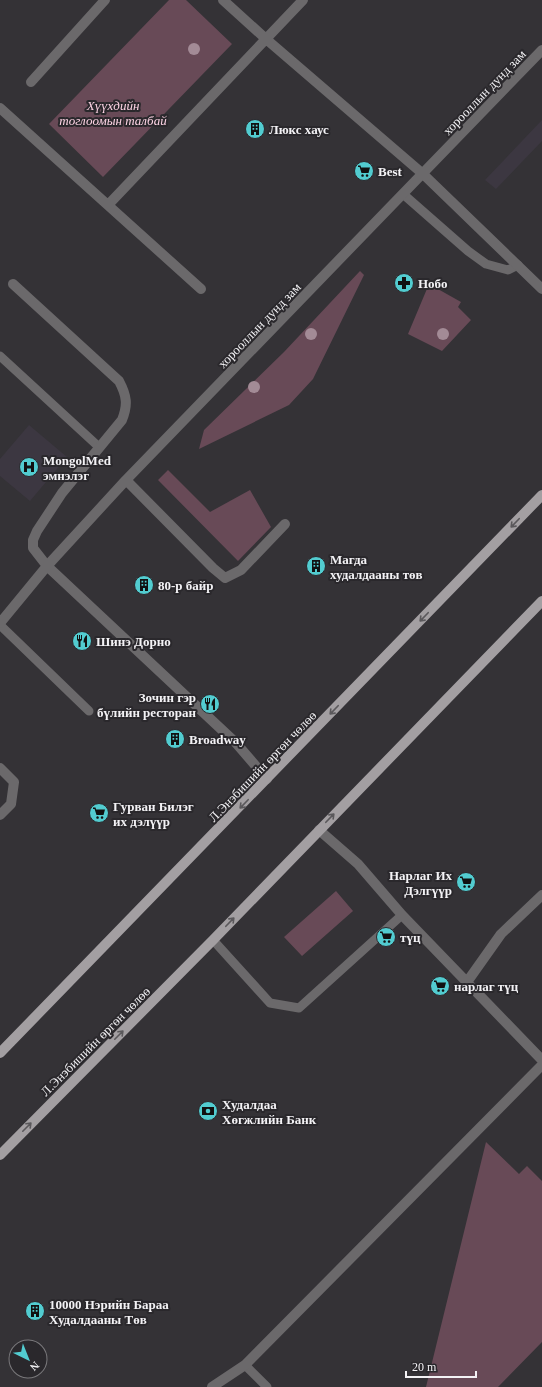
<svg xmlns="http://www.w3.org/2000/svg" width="542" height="1387" viewBox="0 0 542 1387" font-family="Georgia,serif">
<rect width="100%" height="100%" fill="#343236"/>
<!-- built -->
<path fill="#3c3741" d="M542 120V141L496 189 485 180Z
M29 425 67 457 30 501 0 476V459Z"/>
<!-- green -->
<path fill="#684a57" d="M169 0H186L232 44 103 177 49 124Z
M360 271 364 275 313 379 289 405 199 449 204 430 284 352Z
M429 284 461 302 458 307 471 320 442 351 408 334Z
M168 470 210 512 250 490 271 527 238 561 158 480Z
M336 891 353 911 302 956 284 937Z
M486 1142 519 1174 527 1166 542 1181V1342L498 1387H426Z"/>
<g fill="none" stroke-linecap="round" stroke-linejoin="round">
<!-- service -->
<path stroke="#6b696b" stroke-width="9" d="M403 194 468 251 486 264 508 270 518 265
M0 356 99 447
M0 625 89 711
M213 940 270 1003 299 1008 402 915
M245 1365 267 1387"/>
<!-- minor -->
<path stroke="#6b696b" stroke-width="10" d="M223 0 266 39 423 174 542 289
M31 82 105 0
M0 108 201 289
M108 205 303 0
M13 284 119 381C127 396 128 405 122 420L62 493 37 531 33 540V548L47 566 236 743 267 779
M126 480 213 568 225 578 241 570 285 524
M0 623 47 566 126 480 542 50
M0 768 14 782 11 804 0 815
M319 830 358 864 402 915 542 1060
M467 982 501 934 542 895
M212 1387 245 1365 542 1065"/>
<!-- primary -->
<path stroke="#a39fa2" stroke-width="10" d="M0 1053 542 495
M0 1155 213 940 542 601"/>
</g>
<!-- trees -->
<g fill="#a38b96">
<circle cx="194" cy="49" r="6"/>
<circle cx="311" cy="334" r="6"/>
<circle cx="443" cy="334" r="6"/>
<circle cx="254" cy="387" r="6"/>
</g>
<!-- one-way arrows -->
<defs><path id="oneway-shaft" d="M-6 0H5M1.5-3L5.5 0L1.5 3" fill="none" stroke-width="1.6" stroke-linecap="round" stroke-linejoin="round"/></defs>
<g stroke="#5a585b">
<use href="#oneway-shaft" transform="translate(515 523) rotate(134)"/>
<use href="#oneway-shaft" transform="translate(424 617) rotate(134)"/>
<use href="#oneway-shaft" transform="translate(334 710) rotate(134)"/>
<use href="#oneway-shaft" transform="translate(244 804) rotate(134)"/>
<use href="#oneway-shaft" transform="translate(330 818) rotate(-46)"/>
<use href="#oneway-shaft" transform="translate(230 922) rotate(-46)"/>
<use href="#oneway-shaft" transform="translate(119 1035) rotate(-45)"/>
<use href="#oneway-shaft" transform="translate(27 1127) rotate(-45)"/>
</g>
<!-- icons -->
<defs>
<g id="building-disc" transform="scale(1)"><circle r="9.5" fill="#52ccd0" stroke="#2a282c"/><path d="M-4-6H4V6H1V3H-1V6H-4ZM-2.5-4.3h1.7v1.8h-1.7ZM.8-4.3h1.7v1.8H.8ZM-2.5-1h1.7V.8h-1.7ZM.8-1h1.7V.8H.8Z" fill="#111"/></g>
<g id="supermarket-disc" transform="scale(1)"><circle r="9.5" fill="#52ccd0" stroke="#2a282c"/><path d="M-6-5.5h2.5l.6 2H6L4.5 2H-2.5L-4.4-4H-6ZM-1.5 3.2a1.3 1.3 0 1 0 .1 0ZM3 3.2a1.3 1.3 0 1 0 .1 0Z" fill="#111"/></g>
<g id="pharmacy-disc" transform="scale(1)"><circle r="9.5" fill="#52ccd0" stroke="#2a282c"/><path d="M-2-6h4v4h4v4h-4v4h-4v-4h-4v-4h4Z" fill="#111"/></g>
<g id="hospital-disc" transform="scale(1)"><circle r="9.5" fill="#52ccd0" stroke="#2a282c"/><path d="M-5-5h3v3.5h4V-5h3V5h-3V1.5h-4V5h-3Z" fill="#111"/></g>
<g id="restaurant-disc" transform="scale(1)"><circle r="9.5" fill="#52ccd0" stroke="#2a282c"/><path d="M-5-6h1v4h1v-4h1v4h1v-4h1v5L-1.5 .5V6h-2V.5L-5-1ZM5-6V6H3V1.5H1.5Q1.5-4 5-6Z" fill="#111"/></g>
<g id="bank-disc" transform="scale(1)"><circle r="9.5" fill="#52ccd0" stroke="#2a282c"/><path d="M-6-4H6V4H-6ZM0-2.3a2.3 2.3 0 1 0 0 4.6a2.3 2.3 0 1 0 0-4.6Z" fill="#111"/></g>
</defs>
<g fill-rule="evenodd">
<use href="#building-disc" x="255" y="129"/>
<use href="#supermarket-disc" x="364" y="171"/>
<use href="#pharmacy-disc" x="404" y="283"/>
<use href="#hospital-disc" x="29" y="467"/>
<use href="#building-disc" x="316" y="566"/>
<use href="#building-disc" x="144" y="585"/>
<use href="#restaurant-disc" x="82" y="641"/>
<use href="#restaurant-disc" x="210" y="704"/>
<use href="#building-disc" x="175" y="739"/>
<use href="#supermarket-disc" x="99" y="813"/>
<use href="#supermarket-disc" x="466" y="882"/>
<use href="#supermarket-disc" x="386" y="937"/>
<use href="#supermarket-disc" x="440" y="986"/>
<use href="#bank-disc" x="208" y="1111"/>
<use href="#building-disc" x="35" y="1311"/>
</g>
<g text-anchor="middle" stroke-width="4" stroke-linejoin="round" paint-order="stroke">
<!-- street labels -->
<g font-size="13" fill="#f3f2f5" stroke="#2a282c">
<text transform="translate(484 92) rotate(-46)" y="5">хорооллын дунд зам</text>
<text transform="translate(259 325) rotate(-46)" y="5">хорооллын дунд зам</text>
<text transform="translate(262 766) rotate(-46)" y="5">Л.Энэбишийн өргөн чөлөө</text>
<text transform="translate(95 1041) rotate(-45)" y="5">Л.Энэбишийн өргөн чөлөө</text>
</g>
<!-- park labels -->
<g font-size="13" font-style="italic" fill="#fdd3e4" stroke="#2a282c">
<text x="113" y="110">Хүүхдийн<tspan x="113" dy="15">тоглоомын талбай</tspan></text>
</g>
<!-- poi labels -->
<g font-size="13" font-weight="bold" fill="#f3f2f5" stroke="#2a282c" text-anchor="start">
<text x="269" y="134">Люкс хаус</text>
<text x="378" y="176">Best</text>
<text x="418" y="288">Нобо</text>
<text x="43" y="465">MongolMed<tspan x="43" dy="15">эмнэлэг</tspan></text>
<text x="330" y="564">Магда<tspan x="330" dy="15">худалдааны төв</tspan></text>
<text x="158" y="590">80-р байр</text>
<text x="96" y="646">Шинэ Дорно</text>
<text x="196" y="702" text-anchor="end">Зочин гэр<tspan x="196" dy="15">бүлийн ресторан</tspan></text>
<text x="189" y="744">Broadway</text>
<text x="113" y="811">Гурван Билэг<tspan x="113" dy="15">их дэлүүр</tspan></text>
<text x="452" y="880" text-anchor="end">Нарлаг Их<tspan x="452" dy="15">Дэлгүүр</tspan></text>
<text x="400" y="942">түц</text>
<text x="454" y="991">нарлаг түц</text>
<text x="222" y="1109">Худалдаа<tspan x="222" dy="15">Хөгжлийн Банк</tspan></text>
<text x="49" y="1309">10000 Нэрийн Бараа<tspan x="49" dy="15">Худалдааны Төв</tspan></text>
</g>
</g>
<!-- north arrow -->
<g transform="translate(28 1359) rotate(137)"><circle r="19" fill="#2a282c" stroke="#7a797c"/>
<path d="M0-3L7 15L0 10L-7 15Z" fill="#52ccd0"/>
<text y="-6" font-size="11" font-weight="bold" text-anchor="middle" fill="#f3f2f5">N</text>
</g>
<!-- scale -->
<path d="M406 1371v6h70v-6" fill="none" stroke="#f3f2f5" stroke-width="2"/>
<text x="412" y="1371" font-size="12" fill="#f3f2f5" stroke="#2a282c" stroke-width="3" paint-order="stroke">20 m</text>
</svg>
